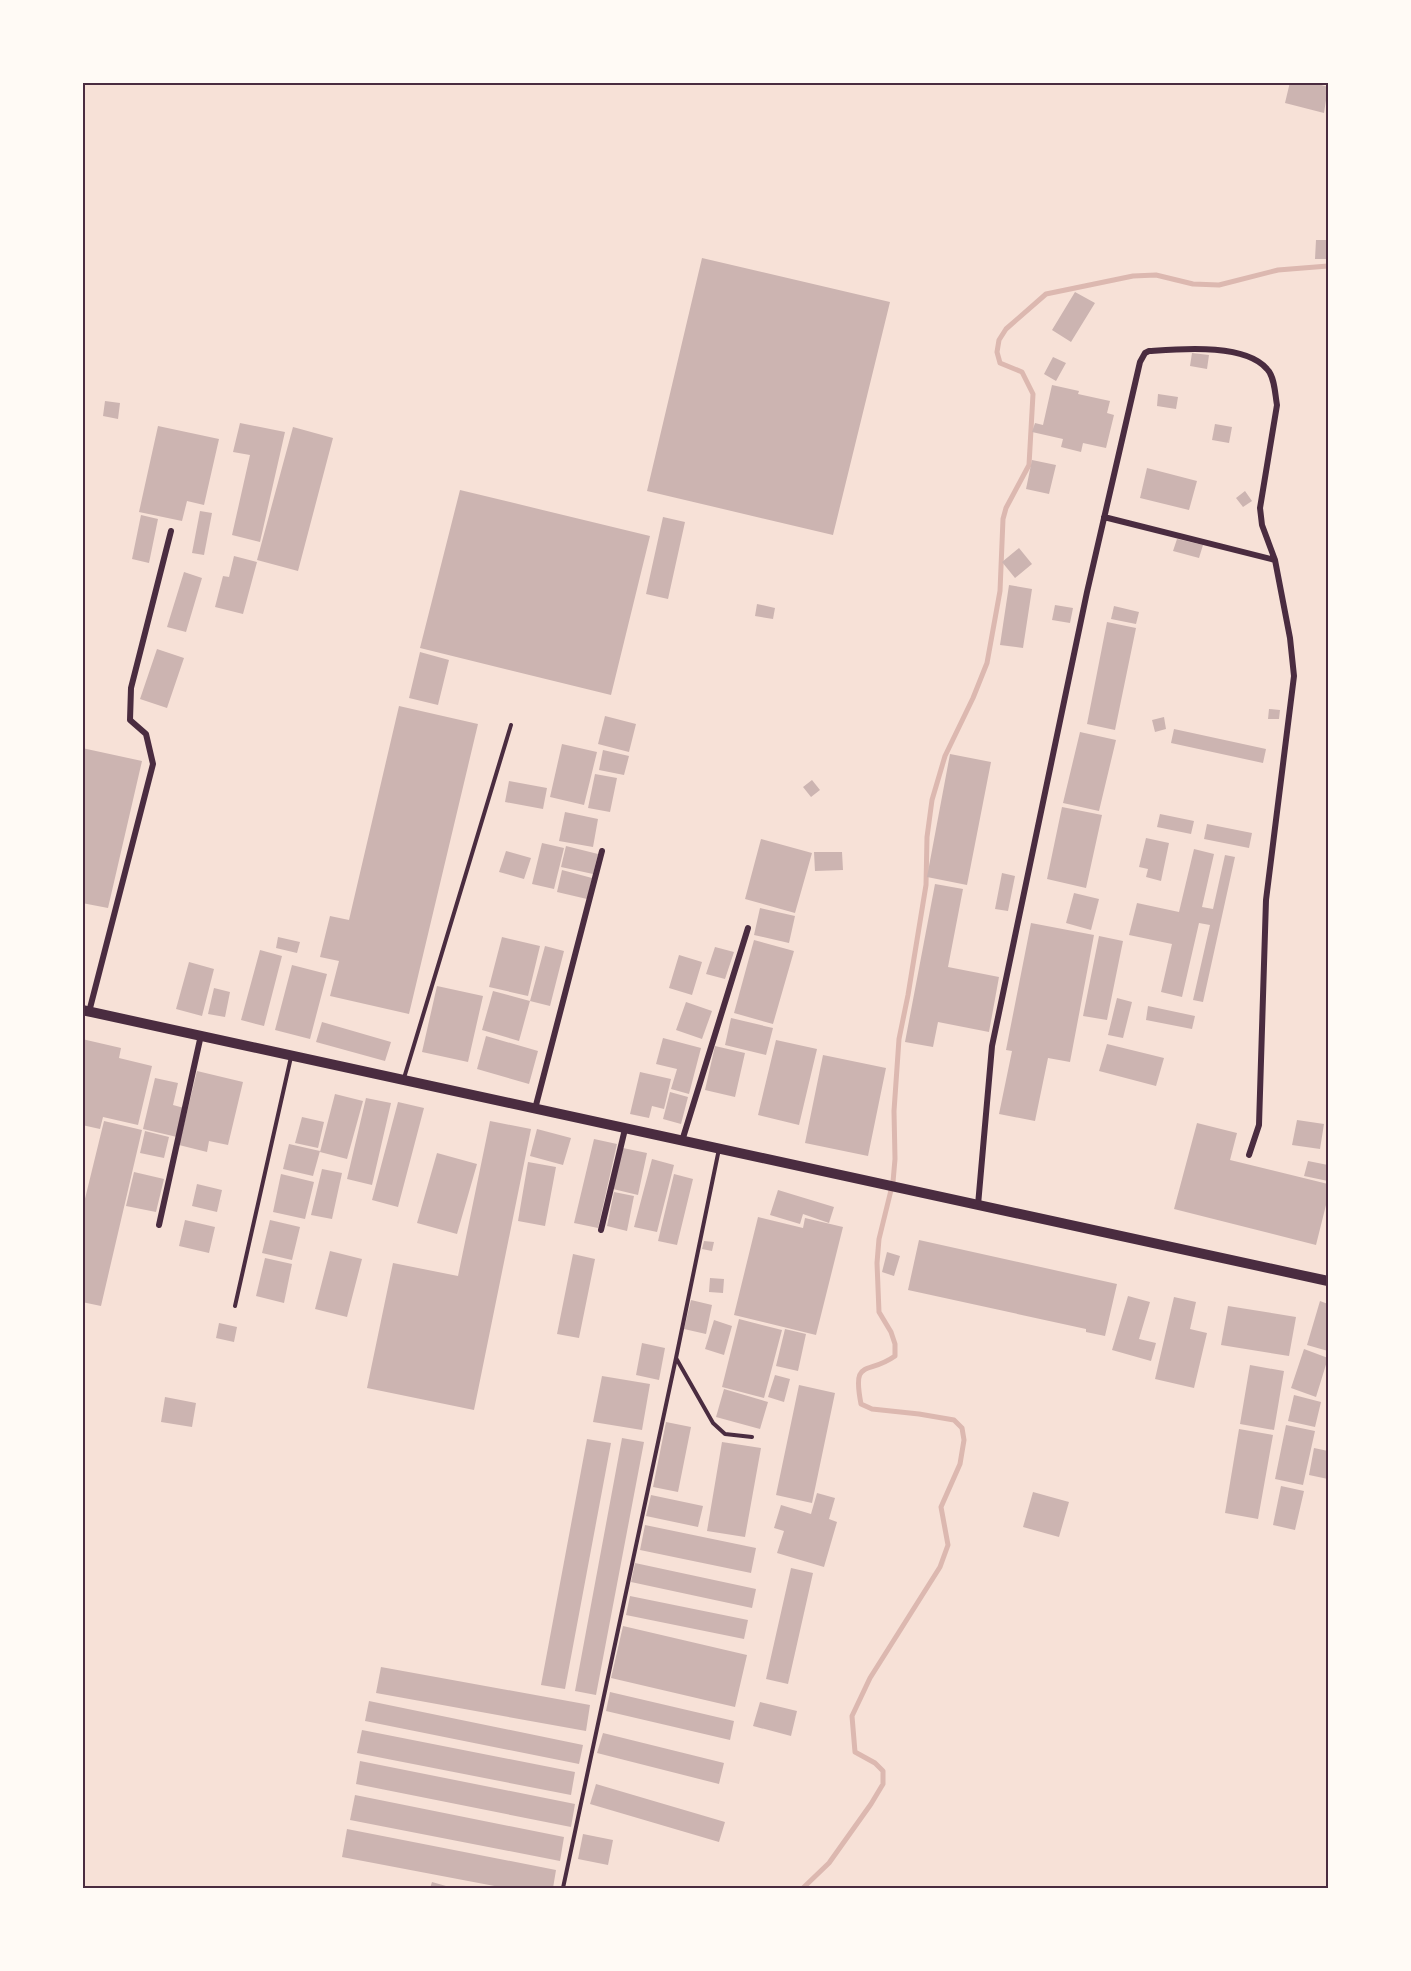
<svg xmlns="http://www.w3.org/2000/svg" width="1411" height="1971" viewBox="0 0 1411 1971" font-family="'Source Sans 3',sans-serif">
<rect width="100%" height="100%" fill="#f7e1d7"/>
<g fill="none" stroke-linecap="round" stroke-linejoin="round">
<!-- stream -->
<path stroke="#dcb8b0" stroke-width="5" d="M803 1888 829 1863 871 1804 883 1784V1771L875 1763 855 1752 852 1716 870 1678 940 1567 948 1545 941 1507 960 1464 964 1440 962 1428 954 1420 919 1414 872 1409 861 1404C852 1357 867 1376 895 1356V1344L891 1332 879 1312 877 1263 879 1239 893 1182 895 1159 894 1111 899 1039 908 995 926 885 927 837 932 800 945 756 973 698 987 663 1000 591 1003 519 1006 508 1029 465 1033 394 1022 372 1000 363 997 352 999 340 1006 329 1046 294 1133 276 1156 275 1193 284 1219 285 1278 270 1328 266"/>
</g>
<!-- building -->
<path fill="#ccb4b1" d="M1290 82H1311L1328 87 1324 113 1285 103Z
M1316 240H1328V259H1315Z
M702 258 890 302 833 535 647 491Z
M1075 292 1095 303 1071 342 1052 330Z
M1192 353 1209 355 1207 369 1190 366Z
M1053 357 1066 363 1056 381 1044 374Z
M1052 385 1079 391 1078 394 1110 401 1107 413 1114 415 1106 448 1083 443 1081 452 1061 447 1063 439 1032 432 1035 423 1043 425Z
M1158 394 1178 397 1176 409 1157 406Z
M105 401 120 403 118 419 103 416Z
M240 423 285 432 260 542 232 535 250 455 233 452Z
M1215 424 1232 427 1229 443 1212 440Z
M158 426 219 439 204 505 187 501 182 521 139 512Z
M293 427 333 438 298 571 257 560Z
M1032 460 1056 465 1049 494 1026 489Z
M1147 468 1197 481 1189 510 1140 498Z
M460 490 650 536 611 695 420 648Z
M1245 491 1252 501 1243 507 1236 498Z
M200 511 212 513 204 555 192 553Z
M141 515 158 519 149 563 132 559Z
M663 517 685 522 668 599 646 594Z
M1177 539 1203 545 1199 558 1173 551Z
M1019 548 1032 564 1015 578 1002 562Z
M234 556 257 562 243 614 215 607 223 576 229 577Z
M184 572 202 578 186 632 167 627Z
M1009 585 1032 589 1023 648 1000 645Z
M757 604 775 608 773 619 755 616Z
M1055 605 1073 608 1070 623 1052 620Z
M1114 606 1139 612 1136 624 1111 619Z
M1107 622 1136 628 1115 730 1087 724Z
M157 649 184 658 167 708 140 699Z
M420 652 449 660 438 705 409 698Z
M399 706 478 724 409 1014 330 996 339 961 320 957 330 916 349 920Z
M1269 709 1280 710 1279 719H1268Z
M605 716 636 724 629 752 598 744Z
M1164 717 1166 729 1155 732 1152 720Z
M1174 729 1266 749 1263 763 1171 743Z
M1080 732 1116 740 1099 811 1063 803Z
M562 744 597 752 584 805 550 797Z
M82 748 142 761 108 908 82 903Z
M603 750 629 756 624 775 599 770Z
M950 754 991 762 967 885 927 877Z
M595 774 617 778 610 812 588 808Z
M812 780 820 790 811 797 803 787Z
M509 781 547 788 543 809 505 802Z
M1062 807 1102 815 1086 888 1047 879Z
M565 812 598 819 593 847 559 841Z
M1160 814 1194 821 1191 834 1157 827Z
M1207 824 1252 833 1249 848 1204 839Z
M1146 838 1169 843 1161 881 1146 877 1148 869 1139 867Z
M761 839 812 853 795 913 745 899Z
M542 843 564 848 554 889 532 884Z
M566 846 598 854 593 874 561 867Z
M1194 849 1214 854 1202 907 1213 909 1225 855 1235 857 1203 1002 1193 1000 1210 925 1199 923 1182 997 1161 992 1172 944 1129 935 1137 903 1179 912Z
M506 851 531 858 524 879 499 872Z
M814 852H842L843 870 815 871Z
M562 870 592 878 587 899 557 892Z
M1002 873 1015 876 1008 911 995 909Z
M935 884 963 889 948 967 999 977 989 1032 938 1022 933 1047 905 1042Z
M1074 893 1099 899 1091 930 1066 923Z
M760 908 795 916 789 943 754 935Z
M1031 923 1094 935 1070 1062 1048 1058 1035 1121 999 1114 1012 1051 1006 1050Z
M1099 936 1123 941 1107 1020 1083 1016Z
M278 937 300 942 297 953 276 948Z
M502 937 540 946 528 996 489 987Z
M754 940 794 951 773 1024 734 1013Z
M545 946 564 951 550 1006 530 1001 519 1041 482 1030 493 991 530 1001Z
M715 947 734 952 725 979 706 974Z
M260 950 282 956 264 1026 241 1020Z
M679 955 702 962 692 995 669 988Z
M189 962 214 969 202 1016 176 1009Z
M292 965 327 974 310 1039 275 1030Z
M437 986 483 996 468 1062 422 1052Z
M214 988 230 992 225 1017 208 1014Z
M1117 998 1132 1002 1123 1038 1108 1035Z
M686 1002 712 1011 702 1039 676 1030Z
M1148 1006 1195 1016 1192 1029 1146 1020Z
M731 1018 773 1028 766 1055 725 1045Z
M322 1022 391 1042 385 1061 316 1042Z
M486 1036 538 1051 529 1084 477 1069Z
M663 1038 701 1048 689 1094 671 1089 677 1069 656 1064Z
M82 1039 121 1048 119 1058 152 1066 138 1125 103 1117 100 1129 82 1125Z
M776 1040 817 1049 799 1125 758 1115Z
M1107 1044 1164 1058 1156 1086 1099 1071Z
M715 1046 745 1053 735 1097 705 1090Z
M823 1055 886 1068 868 1156 805 1143Z
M197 1071 243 1082 228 1145 209 1141 207 1152 179 1145Z
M640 1072 671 1079 664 1109 652 1106 649 1118 630 1114Z
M155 1078 178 1083 173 1105 184 1108 177 1137 143 1129Z
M670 1092 688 1097 681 1124 663 1119Z
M335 1094 363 1101 347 1159 320 1152Z
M366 1098 391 1103 372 1185 347 1179Z
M398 1102 424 1108 398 1207 372 1200Z
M302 1117 324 1122 318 1148 295 1143Z
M1297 1120 1324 1124 1320 1149 1292 1145Z
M104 1121 142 1130 101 1306 82 1302V1211Z
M490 1121 531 1129 474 1410 367 1388 393 1263 458 1276Z
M1197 1123 1237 1133 1230 1160 1328 1184V1197L1316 1245 1174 1209Z
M537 1129 571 1138 563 1165 530 1156Z
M145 1131 169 1137 164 1158 140 1153Z
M594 1139 617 1144 598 1228 574 1223Z
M289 1144 320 1151 313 1176 283 1169Z
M623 1148 647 1153 638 1195 613 1189Z
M437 1153 477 1164 457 1234 417 1223Z
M652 1159 674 1165 657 1232 634 1227Z
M1308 1161 1328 1165V1181L1304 1176Z
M528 1162 556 1167 545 1226 518 1221Z
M322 1169 342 1173 332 1219 311 1215Z
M134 1172 164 1179 156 1212 126 1206Z
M281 1174 314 1182 305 1219 273 1212Z
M674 1174 693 1179 677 1245 658 1241Z
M197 1184 222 1190 217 1212 192 1206Z
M778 1190 834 1207 829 1223 803 1214 800 1224 770 1215Z
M614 1192 634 1196 627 1231 607 1226Z
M758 1217 803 1228 805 1218 843 1227 816 1335 734 1315Z
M185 1220 215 1227 209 1253 179 1246Z
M270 1220 300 1227 292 1260 262 1253Z
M919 1240 1117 1284 1105 1336 1086 1332V1329L908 1290Z
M704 1241 714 1242 712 1251 702 1249Z
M330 1251 362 1259 347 1317 315 1309Z
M887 1252 900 1256 894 1276 882 1272Z
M573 1254 595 1259 579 1338 557 1334Z
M265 1258 292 1264 284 1303 256 1296Z
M710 1278 724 1279 723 1293 709 1292Z
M1128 1296 1150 1302 1139 1339 1156 1343 1151 1361 1112 1350Z
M1174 1297 1196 1302 1190 1329 1207 1333 1194 1388 1155 1379Z
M691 1300 712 1305 706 1334 684 1329Z
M1320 1301 1328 1304V1351L1307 1345Z
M1228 1306 1296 1317 1289 1356 1221 1345Z
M739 1319 782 1330 764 1398 722 1387Z
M714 1320 732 1326 724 1355 705 1349Z
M219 1323 237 1327 234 1342 216 1338Z
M785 1329 806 1334 798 1371 776 1366Z
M642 1343 665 1348 659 1380 636 1375Z
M1304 1349 1328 1358 1316 1397 1291 1388Z
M1250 1365 1284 1371 1274 1430 1240 1424Z
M775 1375 790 1379 784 1402 768 1397Z
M602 1376 650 1384 642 1430 593 1422Z
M799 1385 835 1393 812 1503 776 1495Z
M724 1389 768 1402 760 1429 716 1417Z
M1294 1395 1321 1402 1315 1427 1288 1421Z
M165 1397 196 1403 192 1427 161 1422Z
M666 1422 691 1427 678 1492 653 1487Z
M1286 1425 1315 1431 1303 1485 1275 1479Z
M1239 1429 1273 1435 1258 1519 1225 1513Z
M622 1438 644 1442 596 1695 575 1691Z
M587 1439 611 1443 565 1689 541 1685Z
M722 1442 761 1448 745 1537 707 1531Z
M1314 1448 1328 1451V1479L1309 1475Z
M1281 1486 1304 1491 1295 1530 1273 1525Z
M1033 1492 1069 1502 1059 1537 1023 1527Z
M817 1493 835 1498 829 1519 837 1522 824 1567 777 1553 784 1531 774 1528 781 1505 811 1514Z
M651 1495 703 1506 698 1527 646 1516Z
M645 1525 756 1548 751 1573 640 1550Z
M635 1563 756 1589 752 1608 631 1582Z
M791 1568 813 1573 788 1684 766 1679Z
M630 1596 748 1620 744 1639 626 1615Z
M623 1626 747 1655 735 1707 611 1678Z
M381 1667 590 1705 586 1731 376 1693Z
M610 1692 734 1721 730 1740 606 1711Z
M369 1701 583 1745 579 1764 365 1721Z
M760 1702 797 1711 791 1736 753 1726Z
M362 1730 575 1772 571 1795 357 1753Z
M603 1733 724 1763 719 1784 597 1753Z
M360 1761 575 1804 571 1827 356 1784Z
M596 1784 725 1822 719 1842 590 1804Z
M355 1795 564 1837 560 1861 350 1820Z
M347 1829 556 1870 553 1888H505L342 1857Z
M583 1834 613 1840 608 1865 578 1859Z
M432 1882 453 1888H430Z"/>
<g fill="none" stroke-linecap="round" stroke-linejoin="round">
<!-- service -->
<path stroke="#4a2c40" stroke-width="4" d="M404 1078 511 725
M719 1149 676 1358 713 1423 725 1434 752 1437
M235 1306 291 1057
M563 1888 676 1358"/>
<!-- minor -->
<path stroke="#4a2c40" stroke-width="6" d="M1104 517 1275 560
M89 1012 153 764 146 734 130 720 131 688 171 531
M535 1109 602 851
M682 1141 748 928
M978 1205 992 1046 1087 592 1140 362 1145 353 1149 351C1180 349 1245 343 1267 369 1275 377 1275 395 1277 405L1260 508 1262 525 1275 560 1290 638 1294 676 1266 900 1259 1125 1249 1155
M159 1225 201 1035
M601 1230 625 1129"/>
<!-- secondary -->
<path stroke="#4a2c40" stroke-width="10" d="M82 1010 1328 1281"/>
</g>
<!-- border -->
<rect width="1411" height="1971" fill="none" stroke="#fffaf5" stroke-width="168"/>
<rect x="84" y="84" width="1243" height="1803" fill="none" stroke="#4a2c40" stroke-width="2"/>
</svg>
